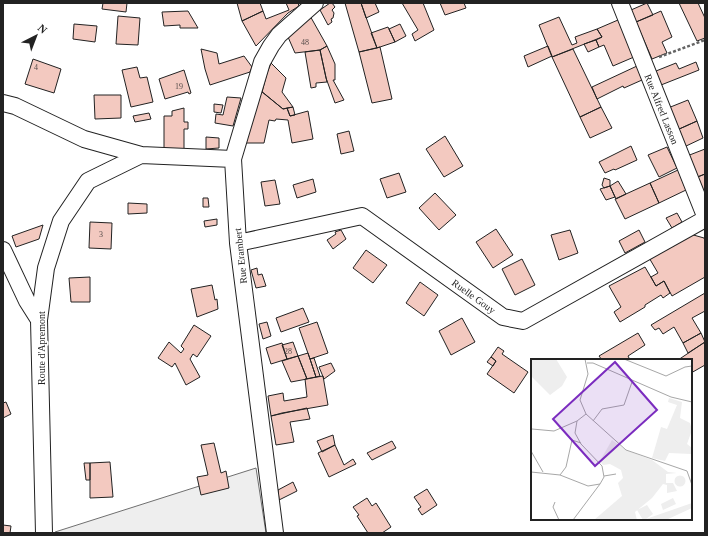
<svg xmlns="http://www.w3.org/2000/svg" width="708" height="536" viewBox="0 0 708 536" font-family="'Times New Roman',serif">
<rect width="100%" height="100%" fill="#fff"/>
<!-- green -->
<path fill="#eee" stroke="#6f6f6f" d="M256 468 266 533H55V532Z"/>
<!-- building -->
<path fill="#f3c9c0" stroke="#222" d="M103 3H127L126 12 102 9Z
M237 3H260L263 11 242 21Z
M286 3H298L299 6 288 13 256 46 242 21 263 11 266 19 289 10Z
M330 3H332L335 7 332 10 334 13 333 18 331 19 332 22 328 25 320 10Z
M345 3H361L377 48 359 52Z
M361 3H375L379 12 366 18Z
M402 3H423L434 30 415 41 412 34 418 30Z
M440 3H464L466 8 445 15Z
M647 3 653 15 636 22 631 10Z
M679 3H698L705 18V38L697 41Z
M188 11 198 28H180V25L164 26 162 12Z
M661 11 672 37 662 42 667 53 652 59 636 22Z
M309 14 327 46 320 50 295 53 288 37Z
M118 16 140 18 138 45 116 44Z
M559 17 572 45 577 43 575 37 597 29 602 37 552 57 539 25Z
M618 20 634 57 613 66 604 45 599 47 596 40 602 37 597 29Z
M74 24 97 26 95 42 73 39Z
M400 24 406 36 395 42 389 29Z
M388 27 395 42 377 48 371 33Z
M596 40 599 47 588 52 584 44Z
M327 46 335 64V80H333L344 100 335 103 326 78 320 50Z
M548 46 552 56 528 67 524 56Z
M380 47 392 99 372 103 359 52Z
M201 49 217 53 219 64 244 56 252 67 250 72 210 85 205 69Z
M573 49 601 107 580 117 552 57Z
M320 50 327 82 316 83V87L311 88 305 52Z
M33 59 61 69 54 93 25 84Z
M696 62 699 70 661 85 656 71 676 63 679 69Z
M271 63 286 78 282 92 293 107 283 109 262 92 267 73Z
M637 66 642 80 624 88 623 86 597 99 592 87Z
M137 67 140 78 147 77 153 102 131 107 122 70Z
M184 70 191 93 189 94 188 92 165 99 159 79Z
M260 90 283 109 287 108 290 116 308 111 313 139 292 143 288 120 276 119 275 121 269 120 264 143H246Z
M94 95H121V118L95 119Z
M227 97 241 98 233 126 215 123 216 114 223 115Z
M688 100 697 121 677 130 668 108Z
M214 104 223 105 221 113 214 112Z
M293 107 295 115 290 116 287 108Z
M601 107 612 128 590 138 580 117Z
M184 108V122H188V129H184V150L164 149V116H172V111Z
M149 113 151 119 135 122 133 116Z
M697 121 703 138 684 147 677 130Z
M349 131 354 151 341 154 337 134Z
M445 136 463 166 444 177 426 149Z
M206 137 219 138V148L206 149Z
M631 146 637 160 615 170 614 169 605 173 599 162Z
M667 147 677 168 659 177 648 155Z
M705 149V174L695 178 687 156Z
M678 170 686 190 659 203 650 183Z
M399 173 406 192 387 198 380 179Z
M705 174V193H704L695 178Z
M604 178 610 180V186L604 188 602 185Z
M313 179 316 192 297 198 293 185Z
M275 180 280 204 265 206 261 182Z
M618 181 626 194 616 199 610 186Z
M650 183 659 203 625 219 615 199Z
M610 186 615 197 606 200 600 189Z
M435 193 456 215 439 230 419 208Z
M203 198H208L209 207H203Z
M128 203 147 204V213L128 214Z
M677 213 682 222 672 228 666 218Z
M217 219V225L205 227 204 221Z
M90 222 112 223 111 249 89 248Z
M43 225 39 239 16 247 12 236Z
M496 229 513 255 493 268 476 242Z
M341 230 346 239 333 249 327 240 336 234 335 232Z
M570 230 578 253 559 260 551 235Z
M639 230 645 242 625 253 619 241Z
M690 234 704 238 705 240V277L672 296 664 281 656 286 651 277 658 273 648 256Z
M366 250 387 265 373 283 353 268Z
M522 259 535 285 515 295 502 269Z
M645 267 656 286 664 281 670 293 663 298 661 295 645 305V307L620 322 614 312 621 307 609 286Z
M257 268 258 275 262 274 266 286 256 288 251 270Z
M90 277V302H71L69 278Z
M420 282 438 295 424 316 406 303Z
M212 285 215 300 217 299 218 309 197 317 191 289Z
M705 293V311L692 318 701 333 683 343 674 327 663 334 659 328 655 330 651 325Z
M303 308 309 322 281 332 276 318Z
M462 318 475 342 451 355 439 331Z
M267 322 271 336 263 339 259 324Z
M317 322 328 353 310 359 299 328Z
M194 325 211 336 197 357 193 354 190 359 200 377 186 385 175 363 172 367 158 358 169 342 181 353 184 349 181 346Z
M638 333 645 345 628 356 630 360H602L599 356Z
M701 333 705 342 688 353 683 343Z
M293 342 298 356 287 359 282 345Z
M705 342V365L691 373V360H678Z
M282 343 287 359 271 364 266 348Z
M498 347 504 351 502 354 528 372 514 393 487 374 496 361 491 357Z
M308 353 316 377 307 379 298 356Z
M298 356 307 379 291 382 282 361Z
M491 357 496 361 493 366 487 362Z
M314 358 320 376 316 377 310 359Z
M331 363 335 371 324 379 319 367Z
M323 376 328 405 282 413 271 416 268 396 283 393 284 401 307 397 305 379Z
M6 402 11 414 3 418V403Z
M307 408 310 419 290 422 294 442 276 445 271 416Z
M333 435 335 445 322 452 317 441Z
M392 441 396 448 372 460 367 453Z
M214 443 221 473 226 471 229 488 201 495 197 477 208 475 201 445Z
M335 445 344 465 353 459 356 464 329 477 318 453Z
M110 462 113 497 90 498V463Z
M84 463H90V480H86Z
M293 482 297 491 279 500 278 490Z
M427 489 437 505 422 515 418 509 421 507 414 497Z
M367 498 372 506 376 503 391 527 382 533H368L357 516 359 515 353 507Z
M3 525 11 526 10 533H3Z"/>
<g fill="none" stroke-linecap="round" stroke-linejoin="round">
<!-- street casing -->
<g stroke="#222" stroke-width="18">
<path id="street" d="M620 3 705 216
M3 103 15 106 84 139 141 155
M238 243 362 216 503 317 523 321 705 219
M3 250 27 301 39 320
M44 533 39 320 46 268 61 221 88 181 141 155 233 159
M275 533 238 243 233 159 262 62 271 46 279 35 315 3"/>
</g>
<!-- path -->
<path stroke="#646464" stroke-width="2.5" stroke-dasharray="3 2" stroke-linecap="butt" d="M659 57 705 40"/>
<!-- street -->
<use href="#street" stroke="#fff" stroke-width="16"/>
</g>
<g text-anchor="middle" stroke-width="3" stroke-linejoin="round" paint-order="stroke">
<!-- number labels -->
<g font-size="8" fill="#564c4a">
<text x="305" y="45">48</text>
<text x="36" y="70">4</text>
<text x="179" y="89">19</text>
<text x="101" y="237">3</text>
<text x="288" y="354">28</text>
</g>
<!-- street labels -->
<g font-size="10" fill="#222" stroke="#fff">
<text transform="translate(662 109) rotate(68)" y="4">Rue Alfred Lasson</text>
<text transform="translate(240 256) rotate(-96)" y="4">Rue Erambert</text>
<text transform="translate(474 296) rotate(36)" y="4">Ruelle Gouy</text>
<text transform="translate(41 348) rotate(-90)" y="4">Route d'Apremont</text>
</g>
</g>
<!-- overview -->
<g transform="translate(531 359)">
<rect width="161" height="161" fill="#fff"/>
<path d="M0 0H25L36 18 31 27 19 36 0 17ZM138 39 151 43 149 59 159 64 161 71 156 85 161 89V93L160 95 138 94 134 102 121 99 130 68 136 70 146 46 137 43ZM81 81 95 91 121 101 137 113 146 114 135 115V124H142L146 132 136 134V126L132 125 121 139 104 153 106 161H63L91 137 87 124 92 119 90 111 79 105 72 106 69 102ZM143.5 122a5.5 5.5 0 1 1 11 0a5.5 5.5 0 1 1-11 0ZM142 139 145 145 132 151 130 145ZM161 144V149L135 161H112L106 151 116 146 122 155 115 160Z" fill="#eee"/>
<path fill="none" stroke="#a7a7a7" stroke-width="1" d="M54 0 57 15 49 41 55 55 95 91 156 112 161 126M93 0 135 17 154 8 161 7M56 4H62L140 38 161 43M62 62 71 50 93 46 101 23M0 67V81M1 70 23 72 46 62M0 92 12 113M0 113 29 116 57 127 69 125 73 118 71 107 50 85 44 74 46 62 55 55M29 116 35 108 41 81 50 84M73 117 85 115M24 143 22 148 28 161M42 161 69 125"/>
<path fill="#7b2cbf" fill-opacity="0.15" stroke="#7b2cbf" stroke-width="2" d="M84 3 126 51 64 107 22 60Z"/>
<rect width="161" height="161" fill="none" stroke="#222" stroke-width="2"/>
</g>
<!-- border -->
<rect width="708" height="536" fill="none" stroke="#222222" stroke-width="8"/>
<!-- north arrow -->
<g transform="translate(36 36) rotate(42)" stroke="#ffffff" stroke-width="3" paint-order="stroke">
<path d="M0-3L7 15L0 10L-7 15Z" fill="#222222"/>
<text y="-6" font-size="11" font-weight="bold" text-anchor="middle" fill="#222222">N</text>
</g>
</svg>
